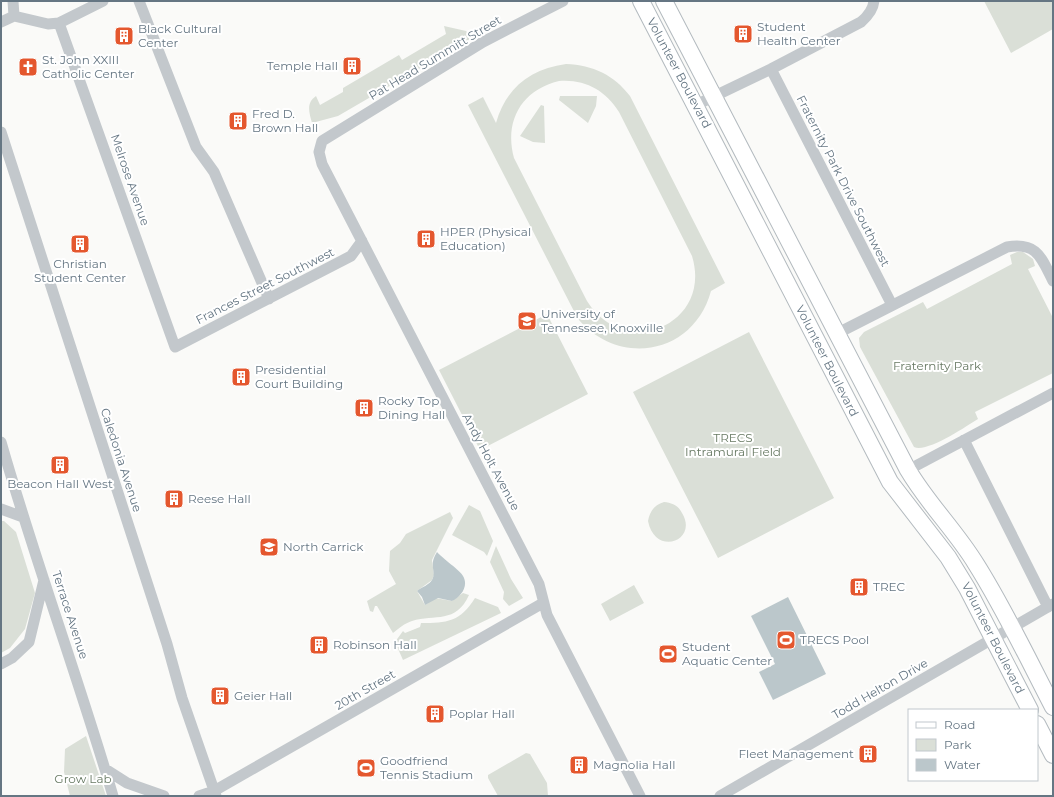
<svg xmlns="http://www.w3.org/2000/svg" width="1054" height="797" viewBox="0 0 1054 797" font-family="Montserrat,sans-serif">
<rect width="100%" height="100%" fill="#fafaf8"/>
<!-- green -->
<path fill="#dadfd7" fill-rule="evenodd" d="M984 1H1053V29L1011 53Z
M444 26 466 31 472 38 338 116 312 123C309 112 306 103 316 96L320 105 343 92V88L399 55 402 60 446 34Z
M566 64C593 65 614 75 630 96L725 283 711 291C694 354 620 368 578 319L468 105 483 97 496 123C506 88 530 69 566 64ZM559 81C585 79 605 90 619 112L692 256C713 324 625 362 587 301L514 158C504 122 521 90 559 81Z
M560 96H597L596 106 588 123 559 100Z
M541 105 544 106 545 143 533 142 520 136Z
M1017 252H1023L1033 259 1035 266 1028 269 1053 318V373L975 412 978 419C965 427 927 453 914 447L860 347 859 338 864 332 923 302 927 309 1012 264 1010 255Z
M547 314 588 394 480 450 439 370Z
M749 332 834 498 718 558 633 392Z
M664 502C672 503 678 505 682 513 699 541 655 557 648 521 650 511 654 505 664 502Z
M469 505 480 511 493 541 487 556 484 552 452 535Z
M450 512 453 518 432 560 434 575 432 580 417 591 425 605 435 598 452 601 463 593 469 595C456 624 435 614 412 621 405 623 398 629 393 633L377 606H375L373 612 370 611 367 601 396 584 389 571 390 551 400 543 406 534Z
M1 521H4L16 532 35 593 25 629 10 648 1 653Z
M496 546 511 579 523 598 509 606 503 599 504 592 490 562Z
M634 585 644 603 610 621 601 604Z
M475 598 498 607 501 613 403 660 395 642 403 631 405 633 420 627 421 623C447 623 460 622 475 598Z
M86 736 106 796H70L64 772 65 749Z
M526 753 530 754 547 783 548 796H498L488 778V775Z"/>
<!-- water -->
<path fill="#bbc7cb" d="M437 552C442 558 461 571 463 576 469 586 461 597 452 601L438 598 425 605 422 597 417 591C422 587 429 585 432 580 437 571 428 566 437 552Z
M788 597 826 674 773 700 759 672 775 664 751 616Z"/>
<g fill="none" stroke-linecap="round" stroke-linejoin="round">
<!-- secondary casing -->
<g stroke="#b3babf" stroke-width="18">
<path id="secondary" d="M641 1 890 482 948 557 967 588 1030 710
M664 1 908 470C928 504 956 531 976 564 1005 610 1028 659 1053 707
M1037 724 1053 755"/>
</g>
<!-- street -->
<path stroke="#c3c8cc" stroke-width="11" d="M13 1 14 16
M139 1 196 147 214 172 269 299
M563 1 483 42 322 141 319 152 322 164 539 584 547 615 640 796
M1 22 14 16 48 24 59 23 103 1
M59 23 175 347 351 256 362 241
M771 69 892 305
M696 105 771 69 861 22C868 16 873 10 874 1
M1 132 167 644 182 698 216 796
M836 334 1007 247C1037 242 1041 257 1053 281
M964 440 1048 607
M1 442C35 561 78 677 113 796
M908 470 1053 393
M1 509 23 517
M1 664 12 658 29 642 44 580
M105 769 127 783 164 796
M199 796 214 791 543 603
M720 796 1053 604"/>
<!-- secondary -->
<use href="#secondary" stroke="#fff" stroke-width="16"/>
</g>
<!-- icons -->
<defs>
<g id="building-square" transform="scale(1)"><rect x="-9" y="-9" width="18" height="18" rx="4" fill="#e4572e" stroke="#fff"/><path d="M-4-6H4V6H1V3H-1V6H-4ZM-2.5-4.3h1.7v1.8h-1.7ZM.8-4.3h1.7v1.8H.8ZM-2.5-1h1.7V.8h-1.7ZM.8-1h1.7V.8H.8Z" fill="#fff"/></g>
<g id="church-square" transform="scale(1)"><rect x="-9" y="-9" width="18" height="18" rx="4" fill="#e4572e" stroke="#fff"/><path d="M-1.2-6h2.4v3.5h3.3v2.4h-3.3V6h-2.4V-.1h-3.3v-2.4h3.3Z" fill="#fff"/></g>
<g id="university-square" transform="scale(1)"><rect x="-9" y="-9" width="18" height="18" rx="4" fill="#e4572e" stroke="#fff"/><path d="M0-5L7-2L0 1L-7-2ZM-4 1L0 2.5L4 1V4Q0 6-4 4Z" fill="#fff"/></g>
<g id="stadium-square" transform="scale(1)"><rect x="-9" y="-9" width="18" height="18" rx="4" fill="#e4572e" stroke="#fff"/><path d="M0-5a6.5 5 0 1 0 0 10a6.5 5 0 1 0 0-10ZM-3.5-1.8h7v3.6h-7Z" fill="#fff"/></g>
</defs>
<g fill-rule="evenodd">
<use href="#building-square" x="743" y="34"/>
<use href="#building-square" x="124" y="36"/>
<use href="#building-square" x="352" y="66"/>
<use href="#church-square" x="28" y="67"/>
<use href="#building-square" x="238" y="121"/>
<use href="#building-square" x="426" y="239"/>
<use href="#building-square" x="80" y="244"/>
<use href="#university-square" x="527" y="321"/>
<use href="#building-square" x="241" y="377"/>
<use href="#building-square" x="364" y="408"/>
<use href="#building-square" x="60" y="465"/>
<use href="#building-square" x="174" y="499"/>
<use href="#university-square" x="269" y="547"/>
<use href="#building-square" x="859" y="587"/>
<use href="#stadium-square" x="786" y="640"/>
<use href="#building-square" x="319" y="645"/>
<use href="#stadium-square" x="668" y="654"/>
<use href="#building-square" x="220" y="696"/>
<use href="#building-square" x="435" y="714"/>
<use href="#building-square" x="868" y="754"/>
<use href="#building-square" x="579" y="765"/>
<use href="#stadium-square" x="366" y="768"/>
</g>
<g text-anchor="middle" stroke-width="4" stroke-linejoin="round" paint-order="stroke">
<!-- poi labels -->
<g font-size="12" fill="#657683" stroke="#fff" text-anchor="start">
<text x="757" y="31">Student<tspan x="757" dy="14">Health Center</tspan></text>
<text x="138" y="33">Black Cultural<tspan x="138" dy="14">Center</tspan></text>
<text x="42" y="64">St. John XXIII<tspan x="42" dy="14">Catholic Center</tspan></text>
<text x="338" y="70" text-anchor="end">Temple Hall</text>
<text x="252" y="118">Fred D.<tspan x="252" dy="14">Brown Hall</tspan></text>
<text x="440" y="236">HPER (Physical<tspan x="440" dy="14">Education)</tspan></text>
<text x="80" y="268" text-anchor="middle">Christian<tspan x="80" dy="14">Student Center</tspan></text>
<text x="541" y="318">University of<tspan x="541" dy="14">Tennessee, Knoxville</tspan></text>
<text x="255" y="374">Presidential<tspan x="255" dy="14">Court Building</tspan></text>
<text x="378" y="405">Rocky Top<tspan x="378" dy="14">Dining Hall</tspan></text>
<text x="60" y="488" text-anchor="middle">Beacon Hall West</text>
<text x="188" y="503">Reese Hall</text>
<text x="283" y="551">North Carrick</text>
<text x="873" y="591">TREC</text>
<text x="800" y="644">TRECS Pool</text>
<text x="333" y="649">Robinson Hall</text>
<text x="682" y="651">Student<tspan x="682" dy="14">Aquatic Center</tspan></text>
<text x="234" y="700">Geier Hall</text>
<text x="449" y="718">Poplar Hall</text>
<text x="854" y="758" text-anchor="end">Fleet Management</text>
<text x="380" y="765">Goodfriend<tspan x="380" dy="14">Tennis Stadium</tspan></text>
<text x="593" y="769">Magnolia Hall</text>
</g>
<!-- street labels -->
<g font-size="12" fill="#657683" stroke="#fff">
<text transform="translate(435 58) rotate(-31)" y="4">Pat Head Summitt Street</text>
<text transform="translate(679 73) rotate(62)" y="4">Volunteer Boulevard</text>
<text transform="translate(130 180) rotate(71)" y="4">Melrose Avenue</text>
<text transform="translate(843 181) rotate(63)" y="4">Fraternity Park Drive Southwest</text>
<text transform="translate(265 286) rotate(-27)" y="4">Frances Street Southwest</text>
<text transform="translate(827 361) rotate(63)" y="4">Volunteer Boulevard</text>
<text transform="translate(121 460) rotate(72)" y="4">Caledonia Avenue</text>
<text transform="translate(491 462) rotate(62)" y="4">Andy Holt Avenue</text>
<text transform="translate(70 615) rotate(72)" y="4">Terrace Avenue</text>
<text transform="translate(993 638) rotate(63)" y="4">Volunteer Boulevard</text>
<text transform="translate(880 689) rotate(-30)" y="4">Todd Helton Drive</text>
<text transform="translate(365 690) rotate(-30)" y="4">20th Street</text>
</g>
<!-- park labels -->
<g font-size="12" fill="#687a64" stroke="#fff">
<text x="937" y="370">Fraternity Park</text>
<text x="733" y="442">TRECS<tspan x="733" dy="14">Intramural Field</tspan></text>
<text x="83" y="783">Grow Lab</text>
</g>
</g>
<!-- border -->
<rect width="1054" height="797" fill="none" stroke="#657683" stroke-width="4"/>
<!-- legend -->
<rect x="908" y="709" width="130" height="72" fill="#ffffff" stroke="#c1c8cd"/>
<rect x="916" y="722" width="20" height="6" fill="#ffffff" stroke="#c1c8cd"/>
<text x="944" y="729" font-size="12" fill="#657683">Road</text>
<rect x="916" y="739" width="20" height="12" fill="#dadfd7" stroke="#c1c8cd"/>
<text x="944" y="749" font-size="12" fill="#657683">Park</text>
<rect x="916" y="759" width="20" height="12" fill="#bbc7cb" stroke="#c1c8cd"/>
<text x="944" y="769" font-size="12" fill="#657683">Water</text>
</svg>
